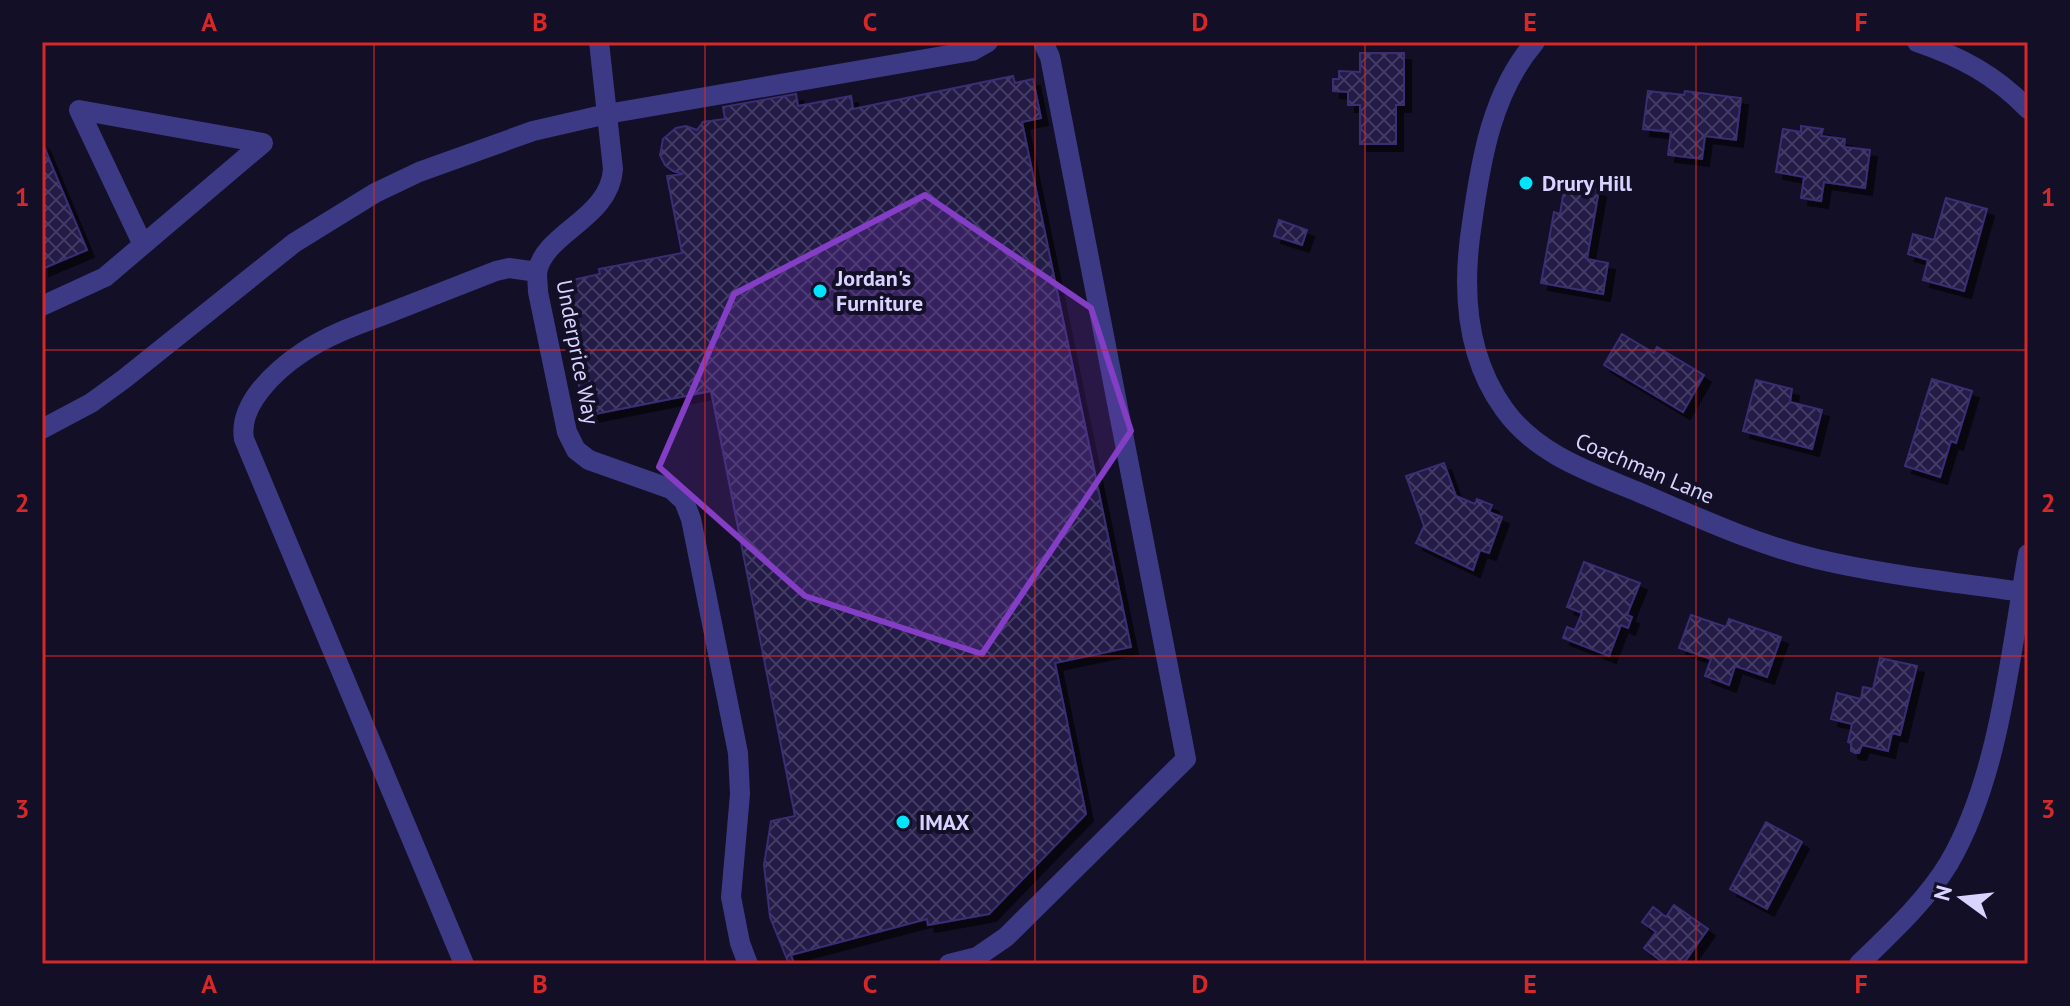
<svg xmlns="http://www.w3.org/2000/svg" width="2070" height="1006" viewBox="0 0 2070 1006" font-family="'PT Sans',sans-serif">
<defs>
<pattern id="building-cross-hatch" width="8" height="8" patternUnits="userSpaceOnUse" patternTransform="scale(2)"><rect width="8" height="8" fill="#241b47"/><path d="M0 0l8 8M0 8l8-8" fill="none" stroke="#433b63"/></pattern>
<filter id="shadow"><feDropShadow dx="7" dy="7" stdDeviation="0" flood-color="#0009"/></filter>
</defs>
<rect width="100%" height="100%" fill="#130f26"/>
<!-- building -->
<path fill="url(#building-cross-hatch)" stroke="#3b2d73" stroke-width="2" filter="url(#shadow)" d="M1360 53H1404V105H1396V144H1360V105H1348V92L1333 91V79H1339V71L1360 72Z
M1013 76 1015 83 1033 79 1041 118 1022 122 1131 647 1055 663 1086 814 989 914 928 925 927 919 791 955 794 964H789L770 917 764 865 771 821 795 816 711 391 585 416 559 283 600 274 599 269 682 253 667 176 683 174 673 171 665 165 660 155 663 139 676 128 686 126 697 130 703 122 725 119 723 107 796 94 798 106 851 96 853 109Z
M1648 91 1684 95 1685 91 1741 98 1736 140 1705 136 1702 159 1668 155 1671 132 1643 129Z
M1801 126 1823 129 1821 136 1845 139 1844 147 1870 150 1865 188 1824 182 1821 201 1801 198 1804 177 1776 172 1783 129 1801 132Z
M42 142 87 250 42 269Z
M1565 184 1599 190 1587 259 1608 263 1603 294 1541 283 1554 212 1560 214Z
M1946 198 1987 209 1964 291 1923 280 1928 260 1908 254 1913 234 1934 240Z
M1279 220 1307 230 1302 245 1274 236Z
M1622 334 1654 353 1657 347 1704 375 1683 412 1604 365Z
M1932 379 1972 391 1956 443 1951 441 1940 477 1905 466Z
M1756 380 1792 389 1790 402 1822 410 1812 449 1743 431Z
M1444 463 1456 496 1475 504 1477 499 1492 505 1489 512 1502 517 1489 553 1480 550 1473 570 1416 543 1424 526 1406 476Z
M1584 562 1640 583 1627 615 1632 617 1628 628 1621 625 1609 656 1563 638 1567 627 1575 630 1582 613 1567 607Z
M1691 615 1726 627 1729 619 1781 637 1767 677 1735 666 1729 685 1705 676 1711 659 1679 648Z
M1880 658 1917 666 1900 735 1892 733 1888 751 1862 745 1859 753H1855L1851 751V743L1848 742 1852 724 1831 719 1837 693 1861 699 1863 687 1873 689Z
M1766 822 1802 842 1767 909 1730 889Z
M1674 905 1708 929 1683 964H1665L1644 948 1656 932 1642 922 1653 907 1666 917Z"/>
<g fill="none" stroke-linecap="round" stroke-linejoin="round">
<!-- minor -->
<path stroke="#3d3a85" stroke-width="20" d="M599 42 613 169C610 219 543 233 537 273 537 279 538 286 538 292L567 432 576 450 589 460 671 489 684 501 691 519 738 753 740 794 731 897 740 943 748 964
M1535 42C1492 92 1481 159 1472 223 1462 286 1465 355 1504 409 1535 453 1587 471 1636 491 1695 516 1754 544 1817 559 1884 575 1954 582 2021 592
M1917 42C1961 57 1995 75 2028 109
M42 306 105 277 263 143 79 110 143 245
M42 429 91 403 124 379 294 243 375 193 419 172 533 131 607 114 972 51 988 42
M464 964 244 439C238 404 276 370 303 352 326 336 354 326 381 316 419 301 458 286 496 271L509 268 537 272
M949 964 977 957 1006 937 1186 759 1050 57 1043 42
M1859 964C1891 933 1926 901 1949 863 2000 775 2010 654 2028 554"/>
</g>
<!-- marked area -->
<path fill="#843dc5" fill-opacity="0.2" stroke="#843dc5" stroke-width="6" stroke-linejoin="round" d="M925 195 1091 308 1131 431 982 654 805 596 659 467 734 294Z"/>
<!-- grid -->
<path fill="none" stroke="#d62828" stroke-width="2" stroke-opacity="0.55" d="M374 42V964M705 42V964M1035 42V964M1365 42V964M1696 42V964M42 350H2028M42 656H2028"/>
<!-- markers -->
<g fill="#00e5ff" stroke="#130f26" stroke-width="3">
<circle cx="1526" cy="183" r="8"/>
<circle cx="820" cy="291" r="8"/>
<circle cx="903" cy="822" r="8"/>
</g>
<g text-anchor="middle" stroke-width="8" stroke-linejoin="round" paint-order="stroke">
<!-- poi labels -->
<g font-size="22" font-weight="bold" fill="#d9d4ff" stroke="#130f26" text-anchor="start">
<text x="1542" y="191">Drury Hill</text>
<text x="836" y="286">Jordan's<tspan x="836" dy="25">Furniture</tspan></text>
<text x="919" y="830">IMAX</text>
</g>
<!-- street labels -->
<g font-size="22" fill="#d9d4ff" stroke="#130f26">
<text transform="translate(578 352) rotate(79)" y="8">Underprice Way</text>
<text transform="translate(1645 468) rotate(23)" y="8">Coachman Lane</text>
</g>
</g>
<!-- border -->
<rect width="2070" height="1006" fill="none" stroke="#130f26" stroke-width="88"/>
<!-- north arrow -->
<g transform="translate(1962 898) rotate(285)" stroke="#130f26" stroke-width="6" paint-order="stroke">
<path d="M0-6L14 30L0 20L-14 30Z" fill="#d9d4ff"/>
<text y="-12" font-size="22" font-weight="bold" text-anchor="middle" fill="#d9d4ff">N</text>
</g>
<rect x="44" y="44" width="1982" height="918" fill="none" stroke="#d62828" stroke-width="3"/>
<g font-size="26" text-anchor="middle" font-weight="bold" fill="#d62828">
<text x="209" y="31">A</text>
<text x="540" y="31">B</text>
<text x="870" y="31">C</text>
<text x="1200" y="31">D</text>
<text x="1530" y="31">E</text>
<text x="1861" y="31">F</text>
<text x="22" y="206">1</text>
<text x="2048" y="206">1</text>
<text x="22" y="512">2</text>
<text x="2048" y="512">2</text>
<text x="22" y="818">3</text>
<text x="2048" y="818">3</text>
<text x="209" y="993">A</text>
<text x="540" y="993">B</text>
<text x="870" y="993">C</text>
<text x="1200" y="993">D</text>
<text x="1530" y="993">E</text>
<text x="1861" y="993">F</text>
</g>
</svg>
